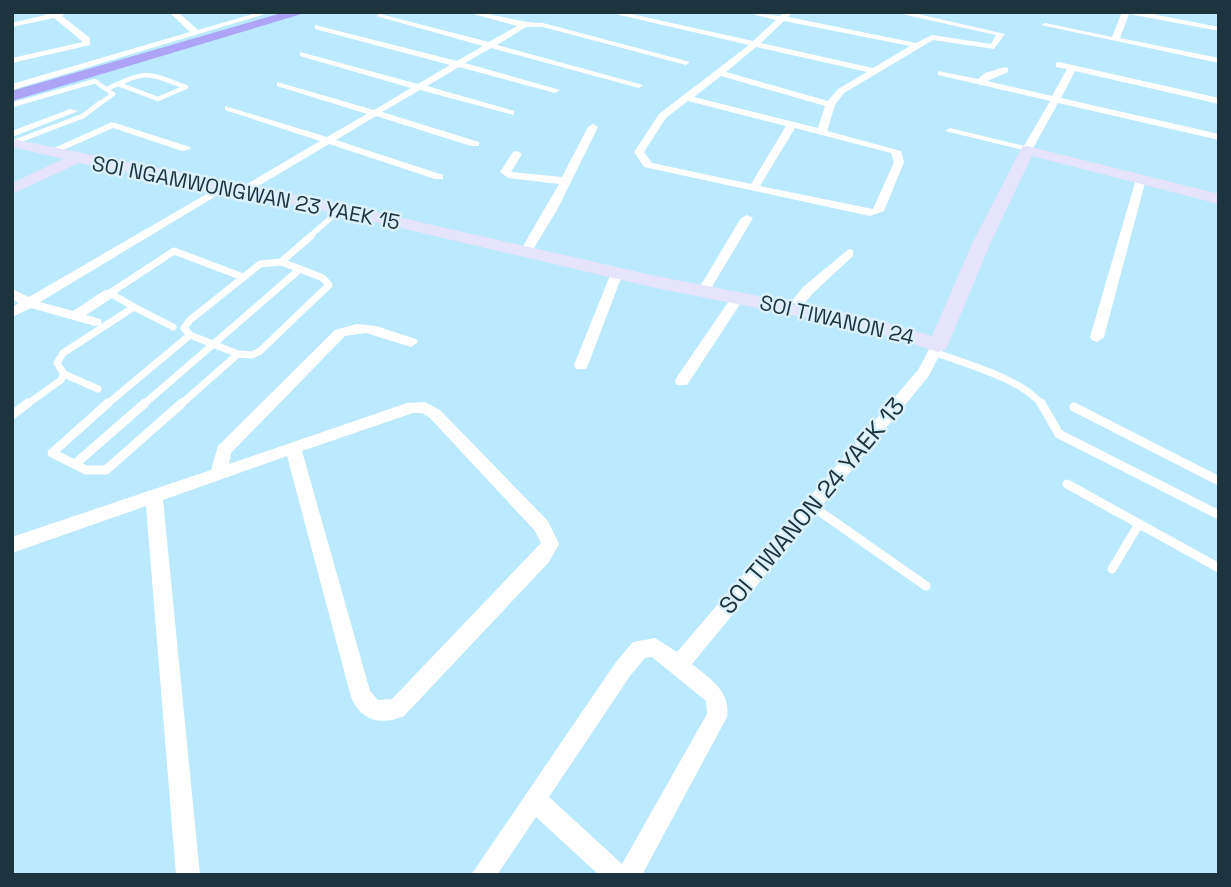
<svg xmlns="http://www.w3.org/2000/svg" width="1231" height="887" viewBox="0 0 1231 887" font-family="'Space Grotesk',sans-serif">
<rect width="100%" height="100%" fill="#bbe9fe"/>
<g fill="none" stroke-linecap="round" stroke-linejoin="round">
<!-- lane-far3 -->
<path stroke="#fff" stroke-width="4.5" d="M107 89C148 70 145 72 186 87L158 99 118 84
M12 105 95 81 113 94 98 105"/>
<!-- lane-far2 -->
<path stroke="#fff" stroke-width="5" d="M12 105 18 103
M12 143 83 116 100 103
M309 237 341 209"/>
<!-- lane-far1 -->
<path stroke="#fff" stroke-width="7" d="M281 262 311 236
M134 307 173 327
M190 335 238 354
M934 352C965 364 1021 378 1042 405
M64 374 98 389
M26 405 61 380 64 374 57 363 63 353 134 307 110 293 174 251 243 277
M106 405 190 335 184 328 190 320 260 264 281 262 300 269
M143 405 300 269
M180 405 238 354 252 355 260 351 329 285 323 278 300 269"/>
<!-- lane -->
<path stroke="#fff" stroke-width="9" d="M108 403 52 453 86 470H106L182 403
M1041 403 1059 434 1219 515
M1074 407 1219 481
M12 415 28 403
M75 464 145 403
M1067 484 1219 568
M812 506 926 586
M1112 569 1139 524"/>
<!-- street -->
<path fill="#fff" fill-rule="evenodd" d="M57 12H67L62 16 90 38V45L12 63V58L83 42 54 18 12 27V23Z
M169 12H178L198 30 259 12H272L12 90V84L190 32Z
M466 12C493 12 517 23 543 23L690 62 686 65 543 27H526L497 45 643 85 639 88 491 48 465 63 560 90 555 93 459 67 427 86 514 111V115L420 90 382 112 479 142V146H471L376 116 336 140 443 175V179H435L329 144 250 191H242V187L320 141 225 110V106L327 137 367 114 277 86V82L374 110 411 88 300 56V52L418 84 450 65 315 29V25L457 61 483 46 376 16 380 14 489 42 517 26Z
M607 12H622L753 41 776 20 745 12 780 16 784 12H793L788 17 916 43 932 35 991 44 996 35 893 12H909L1005 34 994 49 933 40 844 93 835 105 827 131 901 151 904 162 884 211 870 216 644 167 634 152 659 114 749 45ZM784 21 910 46 873 68 761 43ZM756 47 867 72 838 89 828 101 726 72ZM721 76 825 106 818 128 694 97ZM688 101 786 126 751 184 652 163 644 152 666 118ZM795 128 891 153 894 162 873 209 760 186Z
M1122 12H1142L1219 27V31L1129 14 1120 38 1219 58V63L1041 25 1045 23 1112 37Z
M1059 62 1219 98V104L1075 71 1061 98 1219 134V140L1058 103 1031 152 945 131 950 128 1024 146 1050 101 938 75V71L978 79 985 73 1005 67 1008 68V72L987 81 1052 96 1067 69 1056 67V63Z
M70 109 78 111 12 137V131Z
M112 122 190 147 191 149 182 151 113 128 54 154 45 152Z
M593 124 598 127 557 210 529 256H521L519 253 559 184 508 178 500 172 513 152 517 151 522 154 511 172 562 177 588 127Z
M1141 176 1146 179 1104 337 1097 342 1092 340 1090 337 1136 179Z
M222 185 231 187 40 302 73 311 105 290H115V296L86 315 100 319 102 322 100 325 95 326 31 308 12 317V307L19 303 12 299V289L29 297Z
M747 215 753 218 710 290 709 293H699L698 290 741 218Z
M849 249 853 250V256L813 293 798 311H788L786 308 803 287Z
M617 269 623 273 588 365 586 369H576L574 365 611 273Z
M738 294 744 298 687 385H677L675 381 677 377 733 295Z
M357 324 376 326 416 339 418 342 411 347 366 333 345 336 231 453 229 464 407 403 425 402 440 410 548 521 559 544 549 562 404 716C381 726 361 721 351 697L287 456 163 500 200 875H176L146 506 12 553V537L211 470 218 446 335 330ZM413 413H422L430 418 535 531 541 543 392 699 378 700 370 691 302 451Z
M938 340 945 345 928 377 692 664C710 679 731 691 727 717L642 875H599L536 817 497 875H471L616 662 633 642 655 638 677 652 918 370 933 342ZM652 657 706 701 707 714 622 864 549 797 630 676 645 658Z"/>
<!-- secondary -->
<path fill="#e6e3fd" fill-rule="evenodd" d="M12 139 341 204 656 276 871 318 932 336 972 244 1022 147 1027 146 1219 194V204L1032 156 990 244 948 345 945 350 938 352 869 330 656 288 341 214 79 163 12 194V183L63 159 12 147Z"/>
<!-- highway -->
<path fill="#ada3f7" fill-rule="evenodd" d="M285 12H308L12 101V91Z"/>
</g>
<g text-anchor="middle" stroke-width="5" stroke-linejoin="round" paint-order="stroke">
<!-- far-street labels -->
<g font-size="21" fill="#1c343e" stroke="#dbf2fd">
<text transform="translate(246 193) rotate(11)" y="7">SOI NGAMWONGWAN 23 YAEK 15</text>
<text transform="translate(837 320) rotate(13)" y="7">SOI TIWANON 24</text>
</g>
<!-- street labels -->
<g font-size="24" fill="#1c343e" stroke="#dbf2fd">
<text transform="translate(812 506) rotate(-50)" y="8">SOI TIWANON 24 YAEK 13</text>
</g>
</g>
<!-- border -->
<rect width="1231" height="887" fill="none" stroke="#1c343e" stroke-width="28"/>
</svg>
